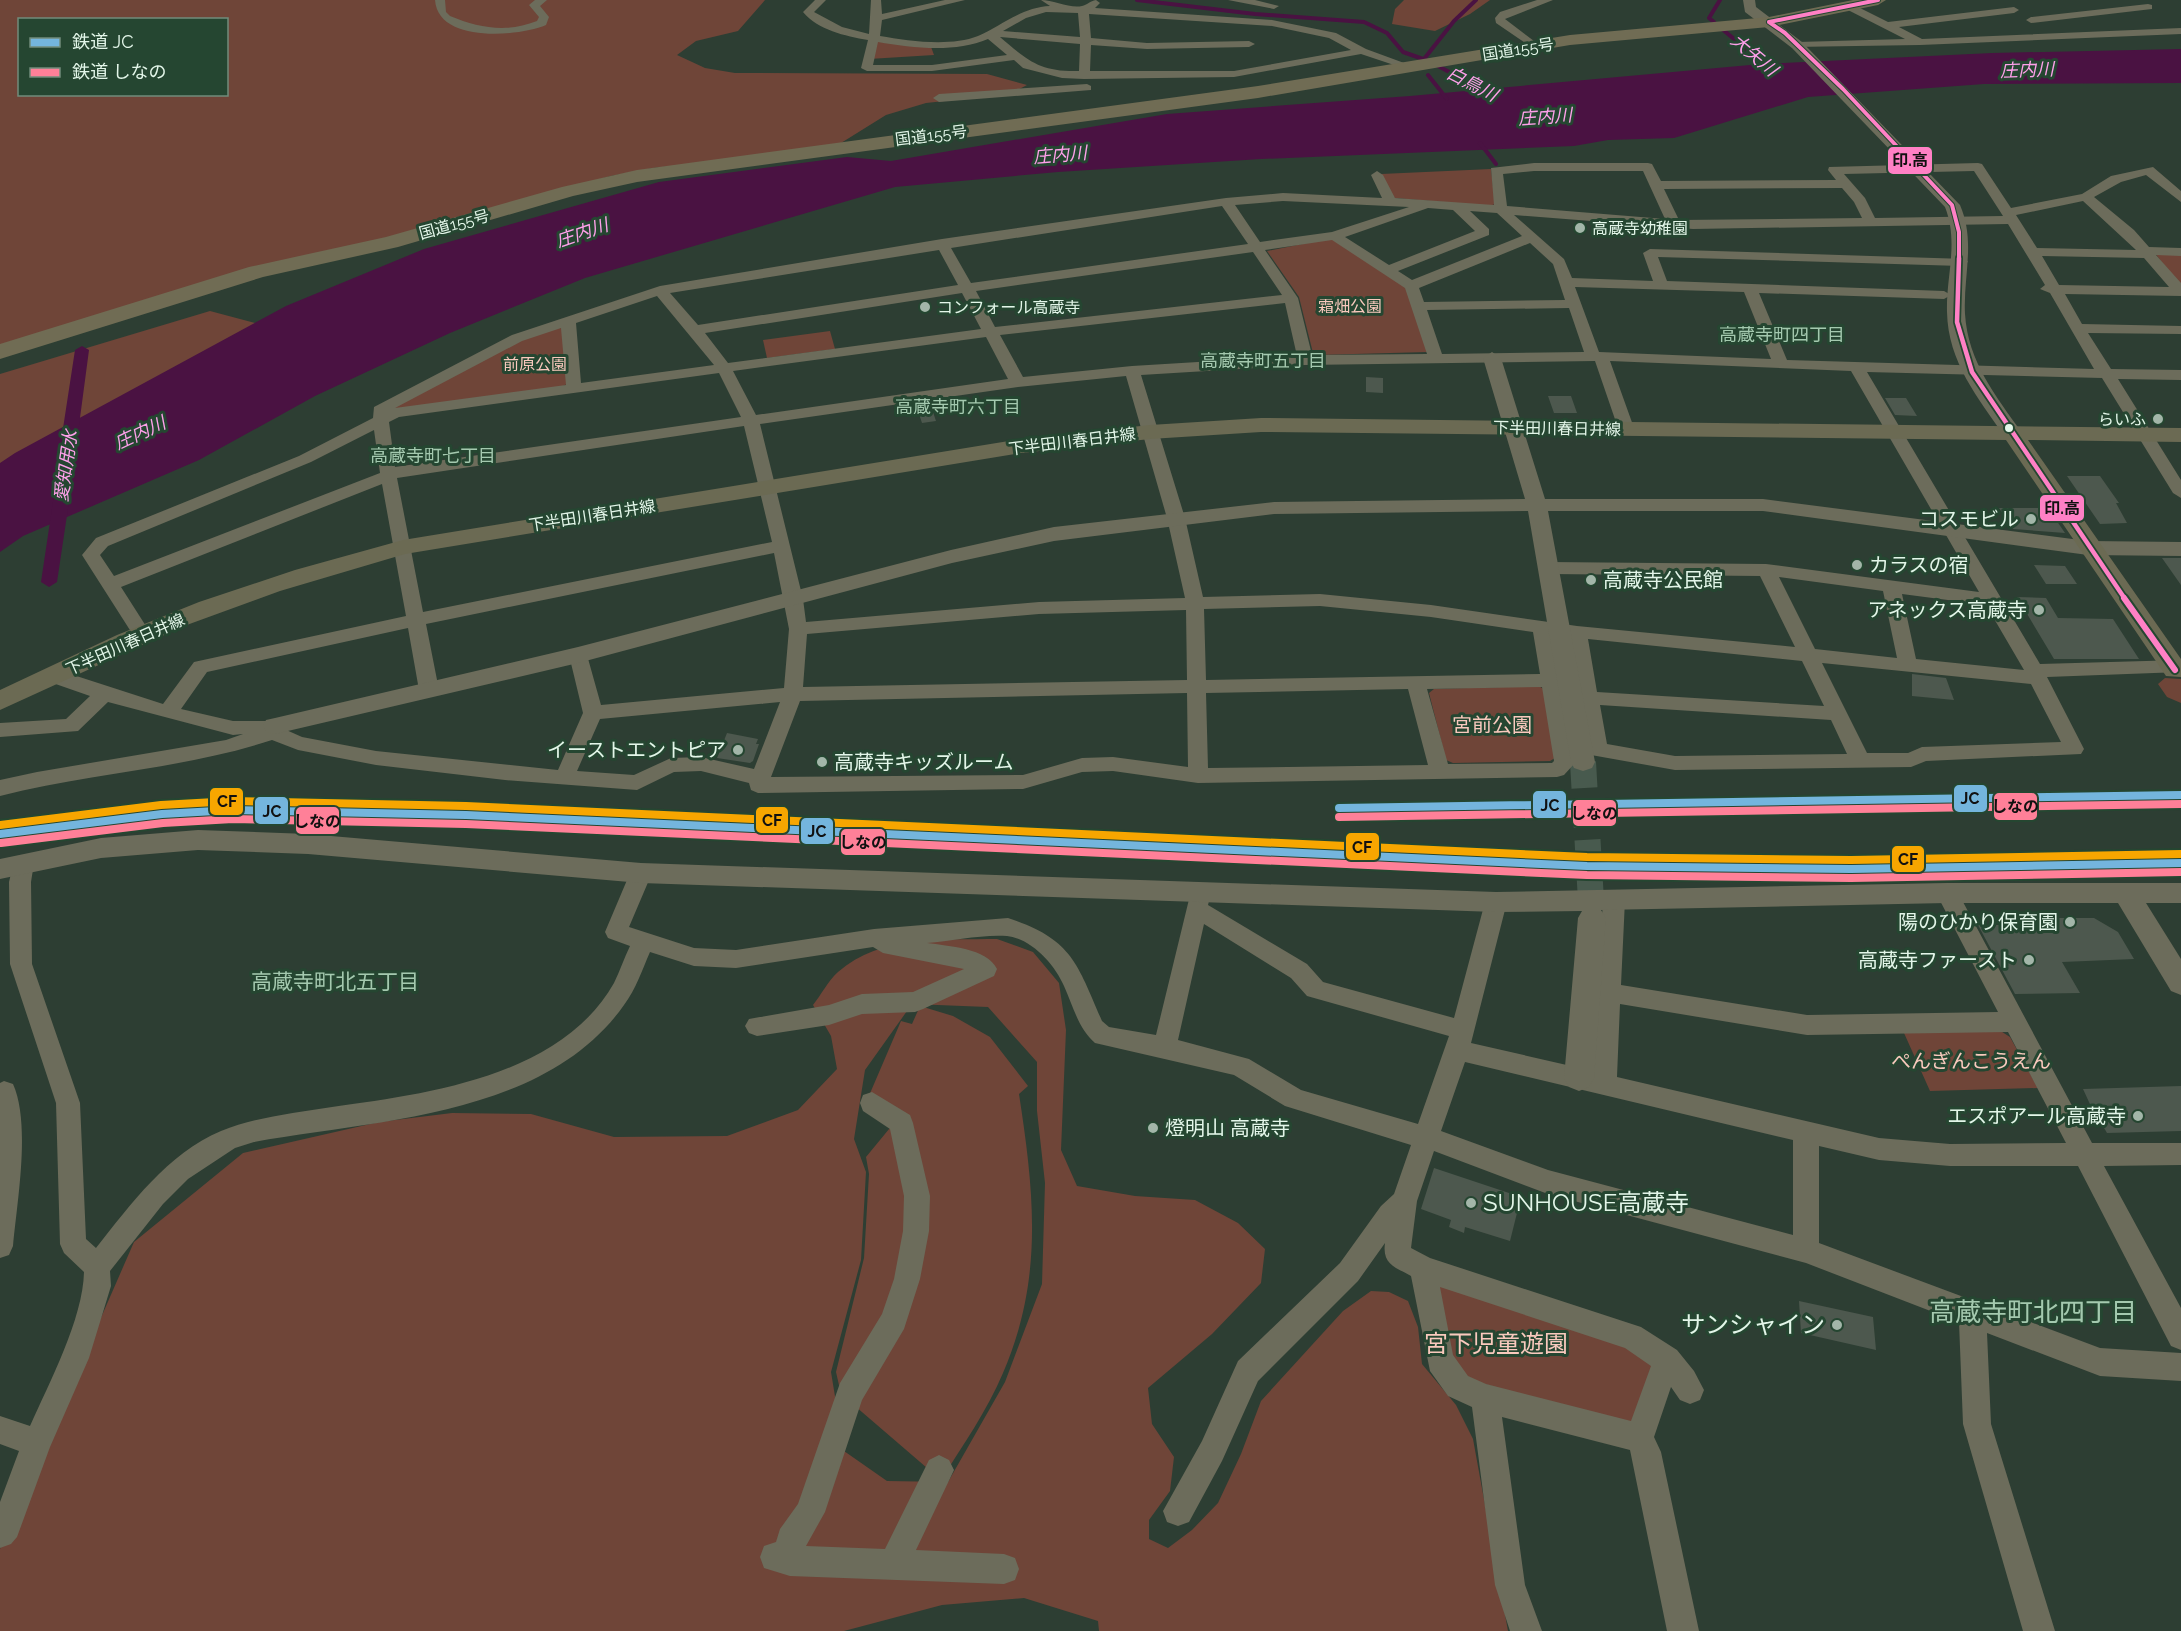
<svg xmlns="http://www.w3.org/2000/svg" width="2181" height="1631" viewBox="0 0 2181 1631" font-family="Raleway,'Noto Sans JP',sans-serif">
<rect width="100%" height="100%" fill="#2d3e33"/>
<!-- green -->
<path fill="#6f4538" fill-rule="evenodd" d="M0 0H765L738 31 696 41 677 55 705 68 735 73 987 74 1027 85 1010 94 926 103 886 115 841 143 811 152 653 168 611 176 0 347ZM20 20H226V94H20Z
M1404 0H1490L1470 14 1435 31 1392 24 1395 9Z
M874 38 930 44 934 55 869 59Z
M1491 169 1495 204 1490 206 1395 198 1391 196 1381 174Z
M1327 239 1334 240 1406 286 1427 352 1318 355 1313 353 1299 297 1267 251Z
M2154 252 2181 253V287Z
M210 311 270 327 0 510V374Z
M558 327 563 329 567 384 561 387 395 410 393 407 519 341Z
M830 331 835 349 767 358 763 340Z
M2165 678 2181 679V703L2167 697 2158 684Z
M1539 686 1545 690 1555 758 1550 761 1453 763 1446 760 1429 693 1434 689Z
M997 939 1033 952 1059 983 1066 1030 1061 1150 1077 1186 1135 1196 1195 1200 1238 1223 1265 1249 1261 1283 1212 1334 1148 1388 1152 1424 1174 1457 1170 1491 1149 1520V1539L1168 1548 1192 1530 1218 1503 1241 1454 1261 1401 1343 1311 1371 1291 1389 1292 1408 1301 1418 1327 1422 1364 1456 1405 1473 1439 1508 1631H1099L1098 1621 1024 1598 942 1605 844 1631H0V1549L134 1242 243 1153 379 1122 452 1113 531 1114 614 1137 727 1136 798 1110 837 1069 831 1036 813 1005C821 995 828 981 838 972 881 934 944 940 997 939ZM912 1004 988 1007 1037 1062V1111L1045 1183 1042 1284 1005 1382 948 1482 887 1481 844 1451 831 1372 861 1260 866 1172 854 1139 865 1070Z
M920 1006 953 1016 990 1037 1028 1086 1019 1094C1034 1192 1044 1278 1003 1373 987 1411 963 1445 941 1480L841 1394 836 1372 864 1258 869 1174 866 1157 894 1123 865 1105 901 1021 912 1024Z
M1999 1030 2010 1037 2038 1088 1930 1091 1904 1033Z
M1437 1281 1631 1343 1662 1365 1640 1429 1467 1379 1450 1361Z"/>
<!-- water -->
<path fill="#4a1242" d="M2181 49V83L1984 84 1808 97 1674 138 1608 140 1574 146 1261 159 1058 172 895 187 585 278 450 333 315 396 199 460 23 536 0 552V463L15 453 286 306 424 249 659 182 847 157 891 161 1167 114 1410 96 1761 64 1992 53Z"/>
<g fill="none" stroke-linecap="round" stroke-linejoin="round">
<!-- stream -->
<path stroke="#4a1242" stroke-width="4" d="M1137 0 1255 14 1364 22 1387 33 1403 52 1426 60 1424 59 1454 21 1476 0
M1714 22 1709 18 1720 0
M1722 29 1768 67
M1438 66 1487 92
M1428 75 1447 99
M1480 143 1496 164"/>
<!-- canal -->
<path fill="#4a1242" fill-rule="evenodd" d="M82 346 89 350 76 448 68 453 60 448 75 350Z
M62 490 70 495 57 582 49 587 41 582 54 495Z"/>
</g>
<!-- building -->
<path fill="#4d584e" d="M1366 377 1383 378V393L1366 392Z
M1548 396H1571L1577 413H1554Z
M1885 398H1906L1917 416 1895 415Z
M930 403 936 421 922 423 916 405Z
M2067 476H2100L2119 503H2116L2127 523 2100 524Z
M1999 508H2048L2065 533 2013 529Z
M2162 558H2181V585Z
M2034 565 2065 566 2077 584H2046Z
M2017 597 2046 598 2058 618 2113 619 2139 659H2054Z
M1912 674 1946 678 1954 700 1912 696Z
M727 733 758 739 756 744H759L753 761 750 763 717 758Z
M2018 918H2094L2118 932 2134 959 2062 962 2080 993 2015 994 1978 925H2016L2015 923H2021Z
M2181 1086V1131L2107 1133 2103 1126H2100L2083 1089Z
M1434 1168 1521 1197 1510 1241 1465 1227 1464 1233 1449 1227 1451 1220 1421 1209Z
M1799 1301 1873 1317 1876 1350 1801 1333Z"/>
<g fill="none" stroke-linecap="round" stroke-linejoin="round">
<!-- tertiary-tunnel -->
<path stroke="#485a4e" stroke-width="26" stroke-dasharray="26 13" stroke-linecap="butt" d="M1583 762 1592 918"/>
<!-- minor -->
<path fill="#6c6c5b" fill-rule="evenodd" d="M435 0H445L446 12 450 16C479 28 507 33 537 21L539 17 529 5 535 0H547L540 6 549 17 546 25C517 37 438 43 435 0Z
M815 0H826L814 12 842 27 869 34 871 0H881L882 14 945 0H965L882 20 880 36C909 41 950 47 978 36 1001 26 1022 7 1050 6L1041 0C1053 0 1071 9 1082 6 1087 5 1090 1 1096 0L1100 3 1095 8 1272 20 1336 33 1366 49 1415 67 1409 70 1361 54 1234 77 1084 79 1062 78 1023 68 1014 60 932 71H867L861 68 868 40C845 36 818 30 803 12ZM1046 12 1078 13 1080 37 1003 31 1026 18ZM1089 14 1272 26 1329 38 1351 50 1234 71H1090L1091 45 1147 49 1249 47 1255 44 1249 41 1147 43 1091 38ZM1000 37 1080 44 1079 71C1040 72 1028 61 1000 37ZM988 39 1007 55 932 65H873L878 42C913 48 955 53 988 39Z
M1228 0H1255L1279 6 1274 9Z
M1537 0H1553L1505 19 1538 44V48L1534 49 1496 23 1495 18 1500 12Z
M2148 4 2152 5V9L2031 23 2026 20 2031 17Z
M1846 5H1854L1888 22 2014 7 2019 10 2014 13 1899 27 1922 39 2181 28V34L1920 45 1793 47V43L1797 42 1905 39 1846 9Z
M1087 84 1091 86V90L939 102 933 98 939 94Z
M1534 163H1648L1652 164 1661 181 1836 180 1828 170 1829 167 1978 163 1982 164 2011 208 2082 194 2111 176 2153 167 2181 191V202L2146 175 2121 182 2094 197 2134 230 2149 247 2181 248V256L2156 255 2181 283V296L2065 294 2082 324 2181 326V334L2088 333 2111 369 2181 370V380L2118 379 2181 480V498L2173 493 2102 378 1867 372 2040 664 2181 660V672L2047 677 2084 749 2081 754 1926 761 1911 767 1675 770 1591 755 1569 637 1553 635 1575 763 1564 775 1557 777 1198 783 1113 771 1082 772 1023 789 758 793 751 790 749 783 701 771 674 772 637 790 505 780 376 765 298 750 272 740C184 769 90 773 0 796V780L37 772 226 740 243 734 233 735 108 702 78 731 0 737V723L66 719 90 696 47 681 44 676 47 671H61L163 704 194 662 406 616 382 484 121 587 151 634 149 638H135L82 555 96 538 299 456 373 418 374 407 512 335 660 286 942 239 1226 198 1283 193 1382 198 1371 175 1377 171 1383 175 1395 198 1494 205 1491 168ZM1534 171H1643L1665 219 1507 206 1503 174ZM1974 171 2003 216 1875 218 1865 198 1844 174ZM1842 188 1854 202 1862 218 1679 220 1664 189ZM1283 201 1409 207 1332 232 1260 242 1235 205ZM2083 201 2136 250 2037 248 2016 215ZM1222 206 1248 244 971 283 951 248ZM1428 208 1453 210 1475 231 1389 265 1345 237ZM1470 211 1497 213 1522 236 1412 280 1398 271 1489 235V229ZM1514 215 1693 229 2008 224 2045 285 2040 289 2050 293 2094 369 1787 360 1759 293 1944 299 1951 295 1944 291 1667 281 1658 257 1961 266 1968 262 1966 259 1650 249 1643 253 1653 281 1572 278 1564 259ZM1332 240 1405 288 1427 354 1312 355 1298 298 1265 250ZM1530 243 1553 264 1565 300 1424 302 1419 288ZM939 250 958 285 698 325 670 293ZM1253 252 1282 295 995 327 976 291ZM2042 256 2144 258 2169 287 2059 285ZM1575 287 1744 292 1771 359 1599 352ZM962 293 981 329 728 363 705 333ZM657 296 714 365 581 383 576 323ZM1285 303 1297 356 1132 366 1023 377 1000 335ZM1569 308 1584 352 1442 354 1427 310ZM561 328 566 385 395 408 522 341ZM986 337 1008 379 756 415 733 371ZM1595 361 1618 428 1626 433 1634 428 1610 361 1851 371 1979 592 1766 564 1549 562 1540 568 1549 574 1760 576 1795 647 1577 626 1431 605 1320 594 1203 597 1185 518 1141 375 1305 365ZM719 373 741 417 395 467 389 422 399 417ZM1126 376 1167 518 1185 598 1039 602 806 622 803 599 760 424 1018 387ZM744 426 772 542 423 612 397 478ZM374 430 380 473 114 576 100 555 108 546 311 462ZM774 553 789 629 784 688 601 705 587 655 585 651H571L569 655 583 713 558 770 376 751 302 737 284 729 282 721H233L181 709 207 672 408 628 419 690 422 695H436L439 690 426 624ZM1779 577 1883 591 1897 658 1815 649ZM1902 594 1986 605 2024 670 1916 659ZM1320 606 1431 617 1533 632 1540 674 1206 680 1204 609ZM1186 610 1187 680 803 687 807 634 1039 614ZM1588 639 1802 661 1824 706 1597 692ZM1822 663 2031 684 2061 742 1922 747 1908 753H1867ZM1542 687 1554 761 1552 763 1448 764 1427 689ZM1408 689 1428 765 1208 768 1206 693ZM1187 693 1188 767 1113 757 1082 758 1023 775 771 777 800 701ZM780 702 754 769 701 757 671 758 634 775 577 771 600 719ZM1600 705 1831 720 1847 754 1675 756 1607 744Z
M23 855 31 857 34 863 31 882 32 964 80 1103 86 1239 96 1248C131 1204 167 1154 221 1131 256 1117 294 1113 332 1107 426 1094 561 1077 614 983 620 971 624 958 630 946L608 938 605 932 630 873 633 867 641 865 649 867 652 873 629 927 694 948 736 950 874 929 1008 918C1072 939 1077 963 1102 1021L1109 1027 1156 1035 1192 887 1200 884 1208 887 1211 893 1208 905 1307 964 1323 982 1454 1018 1485 902 1488 896 1496 893 1504 896 1507 902 1471 1043 1593 1071 1603 900 1606 894 1614 891 1622 894 1625 900 1621 985 1807 1015 1998 1012 1936 893 1939 887 1947 884 1955 887 2092 1143H2181V1165L2104 1166 2181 1308V1350L2171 1346 2078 1166H1950L1879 1160 1819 1146V1243L2100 1348 2181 1353V1381L2100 1376 1987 1333 1991 1424 2055 1631H2023L1963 1424 1959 1322 1806 1263 1548 1194 1434 1151 1417 1201 1411 1248 1430 1258 1641 1327 1677 1350 1694 1371 1704 1390 1700 1400 1690 1404 1680 1400 1671 1387 1654 1437 1661 1452 1699 1631H1667L1630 1450 1502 1417 1525 1585 1542 1631H1510L1495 1585 1472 1407 1448 1396 1430 1371 1411 1276C1395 1267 1382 1264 1385 1243L1358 1281 1258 1381 1222 1461 1189 1522 1178 1526 1167 1522 1163 1511 1202 1441 1238 1361 1340 1263 1381 1206 1394 1194 1411 1145 1285 1106 1234 1075 1095 1043C1078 1028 1073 1006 1064 986 1055 965 1032 939 1007 936 984 934 951 941 927 943 948 946 987 948 997 969L994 976 923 1009 915 1012 862 1014 829 1025 757 1036 749 1033 745 1026 749 1019 829 1005 862 994 913 992 964 969 883 953 873 947 736 968 694 966 650 952C642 970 636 989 624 1005 545 1117 376 1120 254 1142L235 1148 188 1179 163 1204 110 1271 111 1286 89 1358 50 1447 17 1537 11 1544 0 1548V1502L19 1451 0 1444V1416L30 1426C49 1383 83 1319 84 1272L64 1253 60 1244 56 1103 10 964 9 882 15 857ZM1204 924 1291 978 1307 996 1449 1036 1418 1124 1301 1090 1249 1059 1178 1040ZM1620 1004 1807 1035 2008 1032 2066 1143 1950 1144 1879 1138 1617 1077ZM1465 1062 1793 1140V1235L1548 1170 1441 1131ZM1440 1287 1625 1348 1651 1366 1631 1421 1486 1384 1468 1376 1453 1355Z
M4 1081 13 1084C31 1124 17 1202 13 1246L9 1255 0 1258V1083Z
M872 1092 910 1115 913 1123 930 1196 929 1231 920 1279 904 1329 862 1400 825 1512 806 1546 885 1549 929 1460 939 1455 949 1460 954 1470 916 1550 1004 1554 1015 1558 1019 1569 1015 1580 1004 1584 790 1576 764 1568 760 1557 764 1546 776 1542 780 1529 798 1504 840 1383 882 1314 894 1279 903 1231 904 1196 890 1129 863 1111 860 1103 863 1095Z"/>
<!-- tertiary -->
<path fill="#6c6c5b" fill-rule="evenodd" d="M1743 0H1755L1756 7 1802 42 1960 205C1976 242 1963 276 1965 314 1968 362 1996 396 2022 433L2019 437H2005C1978 398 1948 362 1947 312 1946 275 1959 243 1945 207L1792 48 1745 12Z
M1492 352 1501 358 1545 499H1763L2088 541 2181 542V556L2088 555 1763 511H1548L1595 762 1592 768 1583 771 1574 768 1571 762 1528 511 1274 514 1054 541 952 563 578 663 275 734 266 732 263 726 266 720 275 718 578 647 951 550 1054 527 1274 502 1525 499 1483 358Z
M198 830 308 834 641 863 1496 892 1947 883H2181V903H2146L2181 959V995L2171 991 2118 903H1947L1601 910 1606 918 1594 1078 1589 1087 1579 1091 1569 1087 1564 1078 1578 918 1582 911 1496 912 641 883 308 854 198 850 101 858 0 879V859L101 838Z"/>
<!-- secondary -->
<path fill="#6b6a53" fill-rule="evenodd" d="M1261 418 2181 428V442L2028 440 2181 659V677L2166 676 2006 440 1261 432 1150 439 1021 453 405 554 280 591 184 626 0 710V690L117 635 199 602 295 570 403 540 1021 439 1150 425Z"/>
<!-- trunk -->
<path fill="#706c54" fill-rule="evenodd" d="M1853 0H1886L1878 5 1769 27 1570 45 1258 98 637 182 573 196 398 247 263 277 0 359V344L249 267 386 237 562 187 637 170 1258 86 1570 35 1769 17Z"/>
<!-- bus-1-far2 casing -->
<g stroke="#254631" stroke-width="6">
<path id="bus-1-far2" d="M1769 22 1785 33 1843 89 1952 205 1959 232V260
M1769 22 1878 0"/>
</g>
<!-- bus-1-far1 casing -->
<g stroke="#254631" stroke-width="8">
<path id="bus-1-far1" d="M1959 258 1957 322 1972 372 2125 599"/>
</g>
<!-- bus-1 casing -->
<g stroke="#254631" stroke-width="10">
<path id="bus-1" d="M2124 598 2175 670"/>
</g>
<!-- bus-1-far2 -->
<use href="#bus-1-far2" stroke="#ff80c5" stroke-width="4"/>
<!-- bus-1-far1 -->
<use href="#bus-1-far1" stroke="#ff80c5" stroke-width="4.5"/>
<!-- bus-1 -->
<use href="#bus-1" stroke="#ff80c5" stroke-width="6"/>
<!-- rail-1 casing -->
<g stroke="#254631" stroke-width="12">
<path id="rail-1" d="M1339 808 2181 795
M0 834 162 814 233 810 466 815 1587 866 1851 869 2181 863"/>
</g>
<!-- rail-2 casing -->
<g stroke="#254631" stroke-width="12">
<path id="rail-2" d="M1339 817 2181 804
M1 843 163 823 233 819 466 824 1587 875 1851 878 2181 872"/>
</g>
<!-- rail-3 casing -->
<g stroke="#254631" stroke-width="12">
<path id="rail-3" d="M0 825 161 805 233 801 466 806 1587 857 1851 860 2181 854"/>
</g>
<!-- rail-1 -->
<use href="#rail-1" stroke="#74b5dd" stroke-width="8"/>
<!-- rail-2 -->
<use href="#rail-2" stroke="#ff8098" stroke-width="8"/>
<!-- rail-3 -->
<use href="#rail-3" stroke="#f7a600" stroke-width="8"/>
</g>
<!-- markers -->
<g fill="#a3b6a9" stroke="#254631" stroke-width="2">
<circle cx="1580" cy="228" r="6"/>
<circle cx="925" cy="307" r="6"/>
<circle cx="2158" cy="419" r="6"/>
<circle cx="2031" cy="519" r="6"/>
<circle cx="1857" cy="565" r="6"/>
<circle cx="1591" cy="580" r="6"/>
<circle cx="2039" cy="610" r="6"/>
<circle cx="738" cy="750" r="6"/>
<circle cx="822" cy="762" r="6"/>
<circle cx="2070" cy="922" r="6"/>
<circle cx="2029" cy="960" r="6"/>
<circle cx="2138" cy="1116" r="6"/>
<circle cx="1153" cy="1128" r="6"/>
<circle cx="1471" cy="1203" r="6"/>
<circle cx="1837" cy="1325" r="6"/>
</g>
<circle fill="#e3f6e9" stroke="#254631" stroke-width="2" cx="2009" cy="428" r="5"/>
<g text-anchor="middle" stroke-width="6" stroke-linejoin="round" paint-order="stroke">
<!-- far-street labels -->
<g font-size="16" fill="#e3f6e9" stroke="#254631">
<text transform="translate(1518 49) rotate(-9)" y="6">国道155号</text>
<text transform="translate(931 135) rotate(-7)" y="6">国道155号</text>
<text transform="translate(454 224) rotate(-15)" y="6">国道155号</text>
<text transform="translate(1557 428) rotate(1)" y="6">下半田川春日井線</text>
<text transform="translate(1072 441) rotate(-7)" y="6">下半田川春日井線</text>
<text transform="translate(592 515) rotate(-9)" y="6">下半田川春日井線</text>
<text transform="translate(125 644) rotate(-24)" y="6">下半田川春日井線</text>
</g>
<!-- far-poi labels -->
<g font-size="16" fill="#e3f6e9" stroke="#254631" text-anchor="start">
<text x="1592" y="234">高蔵寺幼稚園</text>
<text x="937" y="313">コンフォール高蔵寺</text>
<text x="2146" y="425" text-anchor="end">らいふ</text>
</g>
<!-- far-park labels -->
<g font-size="16" fill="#f9c9bd" stroke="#254631">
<text x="1350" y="312">霜畑公園</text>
<text x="535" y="370">前原公園</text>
</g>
<!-- far-water labels -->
<g font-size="18" font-style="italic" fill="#fea0ea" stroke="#254631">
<text transform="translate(1754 55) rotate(40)" y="6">大矢川</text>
<text transform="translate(2027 70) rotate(-2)" y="6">庄内川</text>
<text transform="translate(1472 84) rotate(27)" y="6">白鳥川</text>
<text transform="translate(1545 117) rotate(-4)" y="6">庄内川</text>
<text transform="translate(1060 155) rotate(-5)" y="6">庄内川</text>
<text transform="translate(582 233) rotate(-19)" y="6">庄内川</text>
<text transform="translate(140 433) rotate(-25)" y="6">庄内川</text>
<text transform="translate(66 466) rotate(-82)" y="6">愛知用水</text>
</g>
<!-- far-neighbourhood labels -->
<g font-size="18" fill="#a4c9af" stroke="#254631">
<text x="1782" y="341">高蔵寺町四丁目</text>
<text x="1263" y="367">高蔵寺町五丁目</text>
<text x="958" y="413">高蔵寺町六丁目</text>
<text x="433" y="462">高蔵寺町七丁目</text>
</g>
<!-- poi labels -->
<g font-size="20" fill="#e3f6e9" stroke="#254631" text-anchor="end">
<text x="2019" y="526">コスモビル</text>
<text x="1869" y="572" text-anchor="start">カラスの宿</text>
<text x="1603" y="587" text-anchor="start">高蔵寺公民館</text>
<text x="2027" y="617">アネックス高蔵寺</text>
<text x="726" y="757">イーストエントピア</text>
<text x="834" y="769" text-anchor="start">高蔵寺キッズルーム</text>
<text x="2058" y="929">陽のひかり保育園</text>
<text x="2017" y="967">高蔵寺ファースト</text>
<text x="2126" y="1123">エスポアール高蔵寺</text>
<text x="1165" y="1135" text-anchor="start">燈明山 高蔵寺</text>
</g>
<!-- park labels -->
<g font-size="20" fill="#f9c9bd" stroke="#254631">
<text x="1492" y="732">宮前公園</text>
<text x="1971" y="1068">ぺんぎんこうえん</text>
</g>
<!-- neighbourhood labels -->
<g font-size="21" fill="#a4c9af" stroke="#254631">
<text x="335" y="989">高蔵寺町北五丁目</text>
</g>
<!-- near-poi labels -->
<g font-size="24" fill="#e3f6e9" stroke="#254631" text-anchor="start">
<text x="1483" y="1211">SUNHOUSE高蔵寺</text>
<text x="1825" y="1333" text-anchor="end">サンシャイン</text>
</g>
<!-- near-park labels -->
<g font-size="24" fill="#f9c9bd" stroke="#254631">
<text x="1496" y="1352">宮下児童遊園</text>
</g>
<!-- near-neighbourhood labels -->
<g font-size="26" fill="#a4c9af" stroke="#254631">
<text x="2033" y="1321">高蔵寺町北四丁目</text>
</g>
</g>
<g stroke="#254631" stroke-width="2">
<rect x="1887" y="146" width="46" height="29" rx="6" fill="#ff80c5"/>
<rect x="2039" y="494" width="46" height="28" rx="6" fill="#ff80c5"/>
<rect x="1953" y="784" width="35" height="29" rx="6" fill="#74b5dd"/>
<rect x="209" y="787" width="35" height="29" rx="6" fill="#f7a600"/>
<rect x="1532" y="790" width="35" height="29" rx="6" fill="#74b5dd"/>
<rect x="1993" y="792" width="45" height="29" rx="6" fill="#ff8098"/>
<rect x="254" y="796" width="35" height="29" rx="6" fill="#74b5dd"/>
<rect x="1572" y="799" width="45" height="28" rx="6" fill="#ff8098"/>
<rect x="755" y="806" width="34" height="28" rx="6" fill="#f7a600"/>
<rect x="295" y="806" width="45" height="29" rx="6" fill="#ff8098"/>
<rect x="800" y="817" width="34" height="28" rx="6" fill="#74b5dd"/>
<rect x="840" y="828" width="46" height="28" rx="6" fill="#ff8098"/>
<rect x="1345" y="832" width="35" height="29" rx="6" fill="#f7a600"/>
<rect x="1891" y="845" width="34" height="28" rx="6" fill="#f7a600"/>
</g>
<g font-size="16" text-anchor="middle" font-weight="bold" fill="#111">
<text x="1910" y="166">印.高</text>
<text x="2062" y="514">印.高</text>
<text x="1970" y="804">JC</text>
<text x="227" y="807">CF</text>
<text x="1550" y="811">JC</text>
<text x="2015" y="812">しなの</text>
<text x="272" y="817">JC</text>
<text x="1594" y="819">しなの</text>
<text x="772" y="826">CF</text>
<text x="317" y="827">しなの</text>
<text x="817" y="837">JC</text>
<text x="863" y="848">しなの</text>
<text x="1362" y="853">CF</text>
<text x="1908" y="865">CF</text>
</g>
<!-- legend -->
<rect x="18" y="18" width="210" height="78" fill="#254631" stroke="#718c7b" stroke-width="1.5"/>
<rect x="30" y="38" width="30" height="9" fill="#74b5dd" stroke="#718c7b" stroke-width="1.5"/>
<text x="72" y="48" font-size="18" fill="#e3f6e9">鉄道 JC</text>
<rect x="30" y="68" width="30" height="9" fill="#ff8098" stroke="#718c7b" stroke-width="1.5"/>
<text x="72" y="78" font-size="18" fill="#e3f6e9">鉄道 しなの</text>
</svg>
